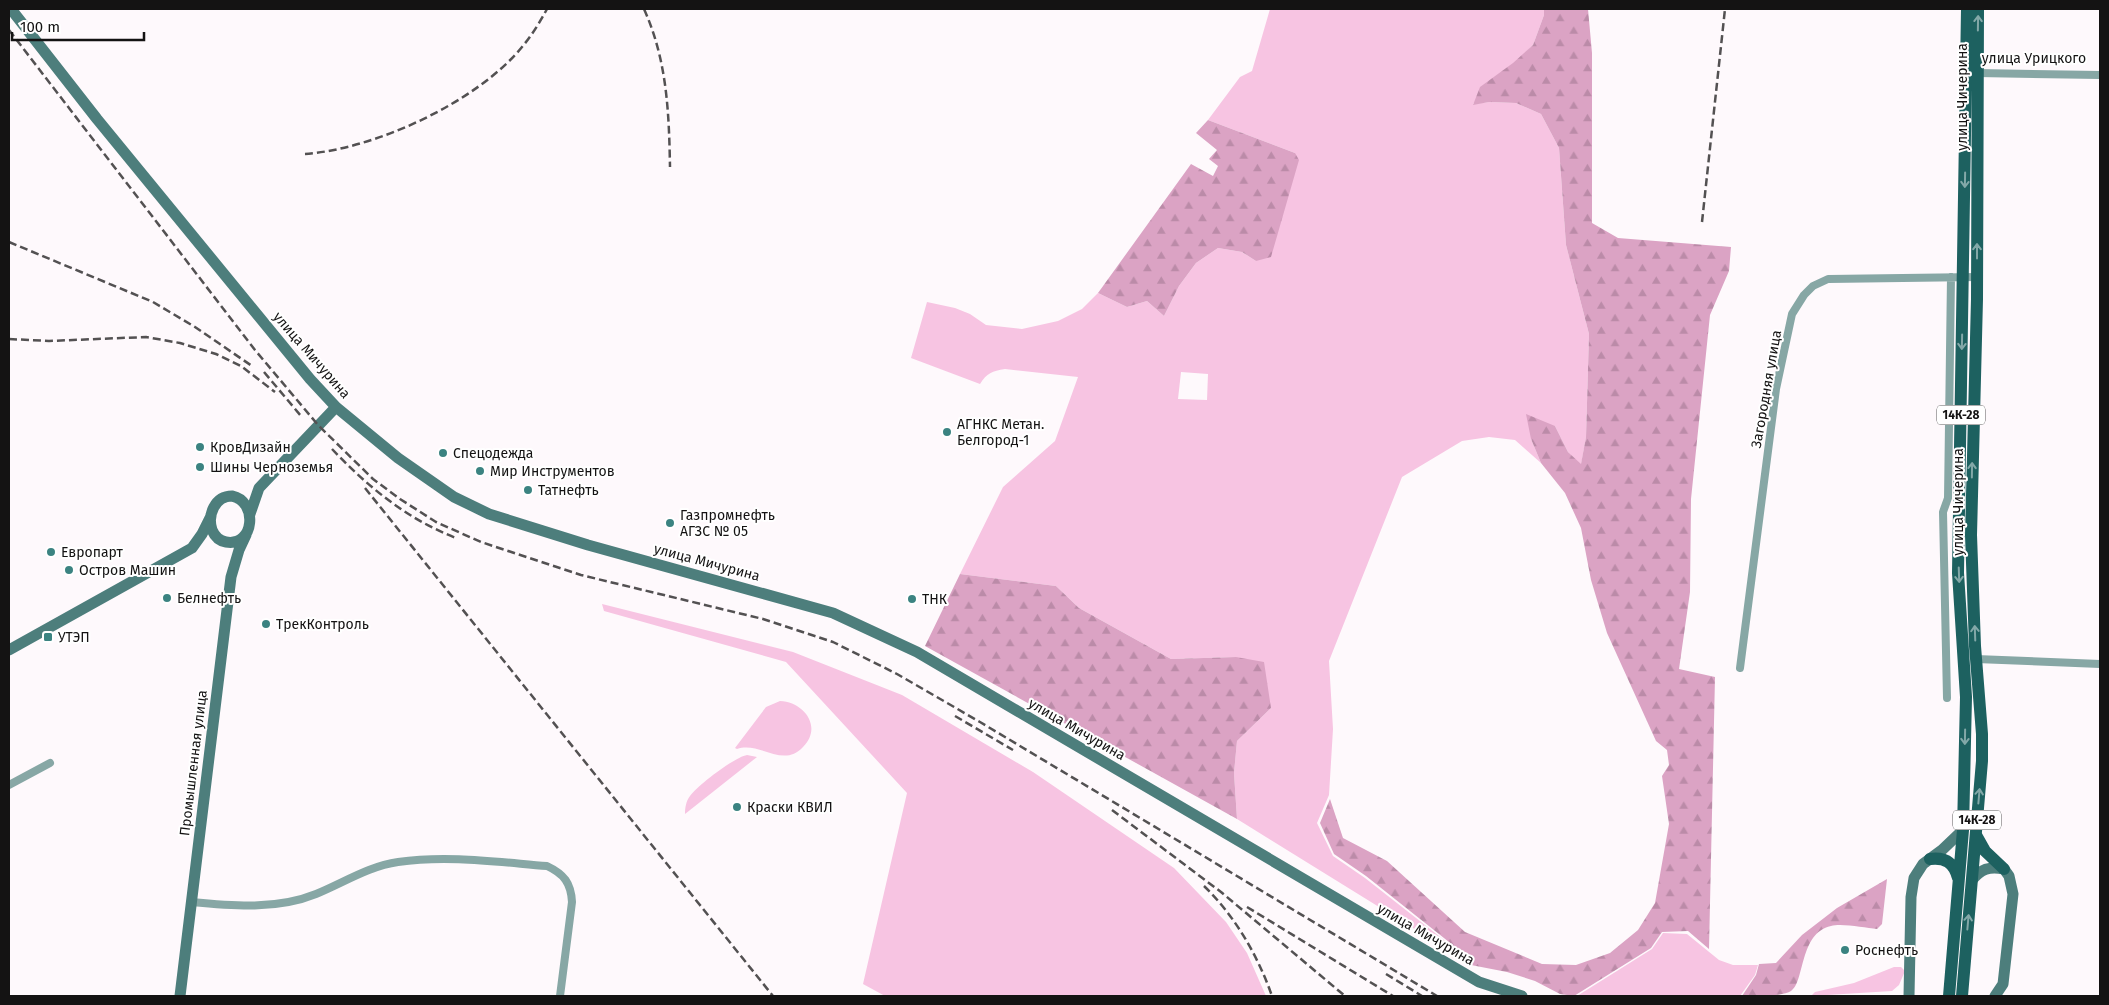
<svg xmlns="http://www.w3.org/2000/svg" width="2109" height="1005" viewBox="0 0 2109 1005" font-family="'Fira Sans',sans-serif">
<defs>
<pattern id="forest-firs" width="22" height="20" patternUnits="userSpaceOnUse" patternTransform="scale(1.25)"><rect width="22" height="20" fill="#dba3c4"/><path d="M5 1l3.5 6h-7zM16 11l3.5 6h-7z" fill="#bb8ba8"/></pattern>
</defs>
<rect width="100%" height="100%" fill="#fef9fc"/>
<!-- green -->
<path fill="#f7c4e2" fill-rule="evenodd" d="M1270 9H1544V15L1533 45 1473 104 1489 102 1516 103 1541 114 1559 148 1566 245 1589 334 1586 437 1581 465 1568 452 1555 426 1531 439 1541 463 1515 440 1489 437 1462 441 1402 477 1329 661 1333 729 1329 795 1317 823 1333 856 1365 878 1453 947 1455 954 1237 819 1234 773 1237 741 1271 708 1236 657 1171 659 1079 608 1056 586 960 574 1003 487 1055 441 1078 377 1005 369C992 371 987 373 980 384L911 358 927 302 955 308 970 314 986 325 1022 329 1058 321 1082 309 1098 293 1127 307 1147 301 1164 316 1179 286 1196 263 1218 248 1242 252 1256 261 1295 153 1208 120 1240 77 1252 71ZM1181 372 1208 374 1207 400 1178 399Z
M602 604 793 652 902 695 1033 772 1174 868 1226 922 1247 953 1266 996H885L863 984 907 793 786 662 604 611Z
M780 701C804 702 823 727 803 747 783 769 760 741 737 749L735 748 766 707Z
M747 755 757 757 685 814C685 808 686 801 690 796 698 785 735 757 747 755Z
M1663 933 1687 934 1719 960 1733 965H1758L1755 975 1740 996H1577L1652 949Z
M1894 967H1901L1905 971 1899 985 1892 991 1811 996 1815 992 1854 983Z"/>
<!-- forest -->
<path fill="url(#forest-firs)" d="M1544 9H1588L1592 53V223L1618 238 1731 247 1729 271 1710 315 1691 499 1690 592 1679 669 1715 677 1709 949 1688 931 1662 932 1651 948 1574 996 1560 994 1535 981 1507 972 1471 965 1456 955 1454 946 1366 876 1334 854 1320 823 1330 799 1343 838 1387 861 1465 932 1542 964 1576 965 1610 953 1638 930 1655 903 1669 824 1662 776 1669 765 1667 750 1656 741 1607 633 1591 580 1581 528 1565 493 1541 463 1531 439 1526 414 1555 426 1568 452 1581 464 1586 437 1589 334 1566 245 1559 148 1541 114 1516 103 1489 102 1473 105 1480 87 1513 63 1533 45 1544 15Z
M1208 120 1295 153 1299 160 1271 257 1256 261 1242 252 1218 248 1196 263 1179 286 1164 316 1147 301 1127 307 1098 293 1191 164 1213 176 1218 166 1209 159 1217 150 1196 133Z
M960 574 1056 586 1079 608 1171 659 1236 657 1264 662 1271 708 1237 741 1234 773 1237 819 925 646Z
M1887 879 1882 924 1877 929C1865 928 1842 923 1831 926 1799 933 1805 982 1791 991 1782 997 1752 996 1742 996L1756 975 1759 964 1776 963 1802 935 1837 908Z"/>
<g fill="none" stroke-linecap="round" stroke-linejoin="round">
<!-- street -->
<path stroke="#87a7a5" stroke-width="8" d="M1977 73 2100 75
M1976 659 2100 664
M1740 668 1776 389 1792 314 1804 295 1813 286 1828 279 1977 277
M1947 698 1943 512 1948 498 1951 277
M9 785 50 763
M191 902C233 906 277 910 316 894 343 883 369 866 398 862 447 855 497 862 547 866 564 874 571 883 572 902L560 996"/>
<!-- secondary -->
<path stroke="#4d7e7c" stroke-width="11" d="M11 9 97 119 310 379 336 407 398 458 454 497 489 514 588 545 833 613 917 652 1479 982 1522 996
M232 496C258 501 255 547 226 542 220 541 215 537 212 530 207 515 215 496 232 496Z
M250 514 259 488 336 407
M9 650 192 548 202 534 211 516
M1972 880C1981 869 1989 866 2004 869L2009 876 2013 894 2003 984 1995 996
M180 996 231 577 239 550 246 535
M1909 996 1911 897 1914 878 1923 864 1942 850 1963 830"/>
<!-- primary -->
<path stroke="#1d6160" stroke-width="12" d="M1976 835 1985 851 2004 869
M1930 859C1945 857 1954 863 1958 878
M1949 996 1963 830 1966 697 1958 573 1967 9
M1962 996 1982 761V734L1975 646 1971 535 1977 299 1978 9"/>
<!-- rail -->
<path stroke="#535152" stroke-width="2.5" stroke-dasharray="8 4" stroke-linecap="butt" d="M644 9C667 60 669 112 670 167
M9 30 255 350 318 425 373 479 400 499 436 522 481 542 581 575 763 619 833 642 897 674 980 722 1437 996
M305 154C375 149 477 102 522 47 532 35 540 22 547 9
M1702 222 1725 9
M9 242 153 302 195 327 252 366
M9 339 49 341 146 337 180 343 216 354 241 366 275 392
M264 372 301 416
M332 449C368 487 407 519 456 538
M365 488 773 996
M955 716 1013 750
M1112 810 1221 892 1345 996
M1204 886C1235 916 1258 956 1272 996
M1247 907 1393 996
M1386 974 1422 996"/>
</g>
<!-- one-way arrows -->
<defs><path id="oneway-shaft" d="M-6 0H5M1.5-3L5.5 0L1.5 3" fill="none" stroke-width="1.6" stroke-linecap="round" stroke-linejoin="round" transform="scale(1.25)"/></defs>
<g stroke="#83a8a8">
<use href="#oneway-shaft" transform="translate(1978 23) rotate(-89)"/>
<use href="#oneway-shaft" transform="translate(1965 180) rotate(91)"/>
<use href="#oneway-shaft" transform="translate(1977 251) rotate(-90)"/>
<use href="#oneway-shaft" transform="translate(1962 342) rotate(91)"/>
<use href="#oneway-shaft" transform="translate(1972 470) rotate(-89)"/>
<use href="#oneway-shaft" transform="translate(1959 575) rotate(88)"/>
<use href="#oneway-shaft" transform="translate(1975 633) rotate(-92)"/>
<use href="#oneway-shaft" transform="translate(1965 737) rotate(91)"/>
<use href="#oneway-shaft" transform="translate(1979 796) rotate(-85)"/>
<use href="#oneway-shaft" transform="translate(1968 922) rotate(-85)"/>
</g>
<!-- markers -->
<g fill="#3b8381" stroke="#fff" stroke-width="2">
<circle cx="947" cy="432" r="5"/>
<circle cx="200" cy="447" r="5"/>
<circle cx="443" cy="453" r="5"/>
<circle cx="200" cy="467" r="5"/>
<circle cx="480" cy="471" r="5"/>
<circle cx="528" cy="490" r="5"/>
<circle cx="670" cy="523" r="5"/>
<circle cx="51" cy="552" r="5"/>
<circle cx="69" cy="570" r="5"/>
<circle cx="167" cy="598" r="5"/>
<circle cx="912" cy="599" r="5"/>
<circle cx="266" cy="624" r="5"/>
<rect x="43" y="632" width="10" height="10" rx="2.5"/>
<circle cx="737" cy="807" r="5"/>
<circle cx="1845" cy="950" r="5"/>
</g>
<g text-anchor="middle" stroke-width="4" stroke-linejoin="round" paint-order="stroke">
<!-- shield labels -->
<g fill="#fff" stroke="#5a5a5a" stroke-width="1">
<rect x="1937" y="405.5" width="48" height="19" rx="4"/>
<rect x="1953" y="810.5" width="48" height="19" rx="4"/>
</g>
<g font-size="12" font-weight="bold" fill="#141313">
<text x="1961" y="419">14К-28</text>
<text x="1977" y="824">14К-28</text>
</g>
<!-- street labels -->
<g font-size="14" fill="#141313" stroke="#fff">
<text x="2034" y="63">улица Урицкого</text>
<text transform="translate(1962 97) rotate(-90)" y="5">улица Чичерина</text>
<text transform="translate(312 355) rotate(49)" y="5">улица Мичурина</text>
<text transform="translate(1766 389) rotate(-80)" y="5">Загородняя улица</text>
<text transform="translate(1958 502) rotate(-90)" y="5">улица Чичерина</text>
<text transform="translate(707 562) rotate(15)" y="5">улица Мичурина</text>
<text transform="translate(1077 729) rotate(30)" y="5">улица Мичурина</text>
<text transform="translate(193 763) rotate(-83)" y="5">Промышленная улица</text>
<text transform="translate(1426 934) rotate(30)" y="5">улица Мичурина</text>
</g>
<!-- poi labels -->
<g font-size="14" fill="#141313" stroke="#fff" text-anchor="start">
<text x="957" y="429">АГНКС Метан.<tspan x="957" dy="16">Белгород-1</tspan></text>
<text x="210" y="452">КровДизайн</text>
<text x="453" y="458">Спецодежда</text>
<text x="210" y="472">Шины Черноземья</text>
<text x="490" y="476">Мир Инструментов</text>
<text x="538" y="495">Татнефть</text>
<text x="680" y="520">Газпромнефть<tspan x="680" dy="16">АГЗС № 05</tspan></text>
<text x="61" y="557">Европарт</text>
<text x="79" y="575">Остров Машин</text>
<text x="177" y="603">Белнефть</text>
<text x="922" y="604">ТНК</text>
<text x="276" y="629">ТрекКонтроль</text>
<text x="58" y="642">УТЭП</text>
<text x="747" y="812">Краски КВИЛ</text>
<text x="1855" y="955">Роснефть</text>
</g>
</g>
<!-- border -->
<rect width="2109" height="1005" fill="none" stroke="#141313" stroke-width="20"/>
<!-- scale -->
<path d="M12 32v8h132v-8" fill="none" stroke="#141313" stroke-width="2.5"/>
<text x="20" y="32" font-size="15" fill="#141313" stroke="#ffffff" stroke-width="4" paint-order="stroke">100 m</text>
</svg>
